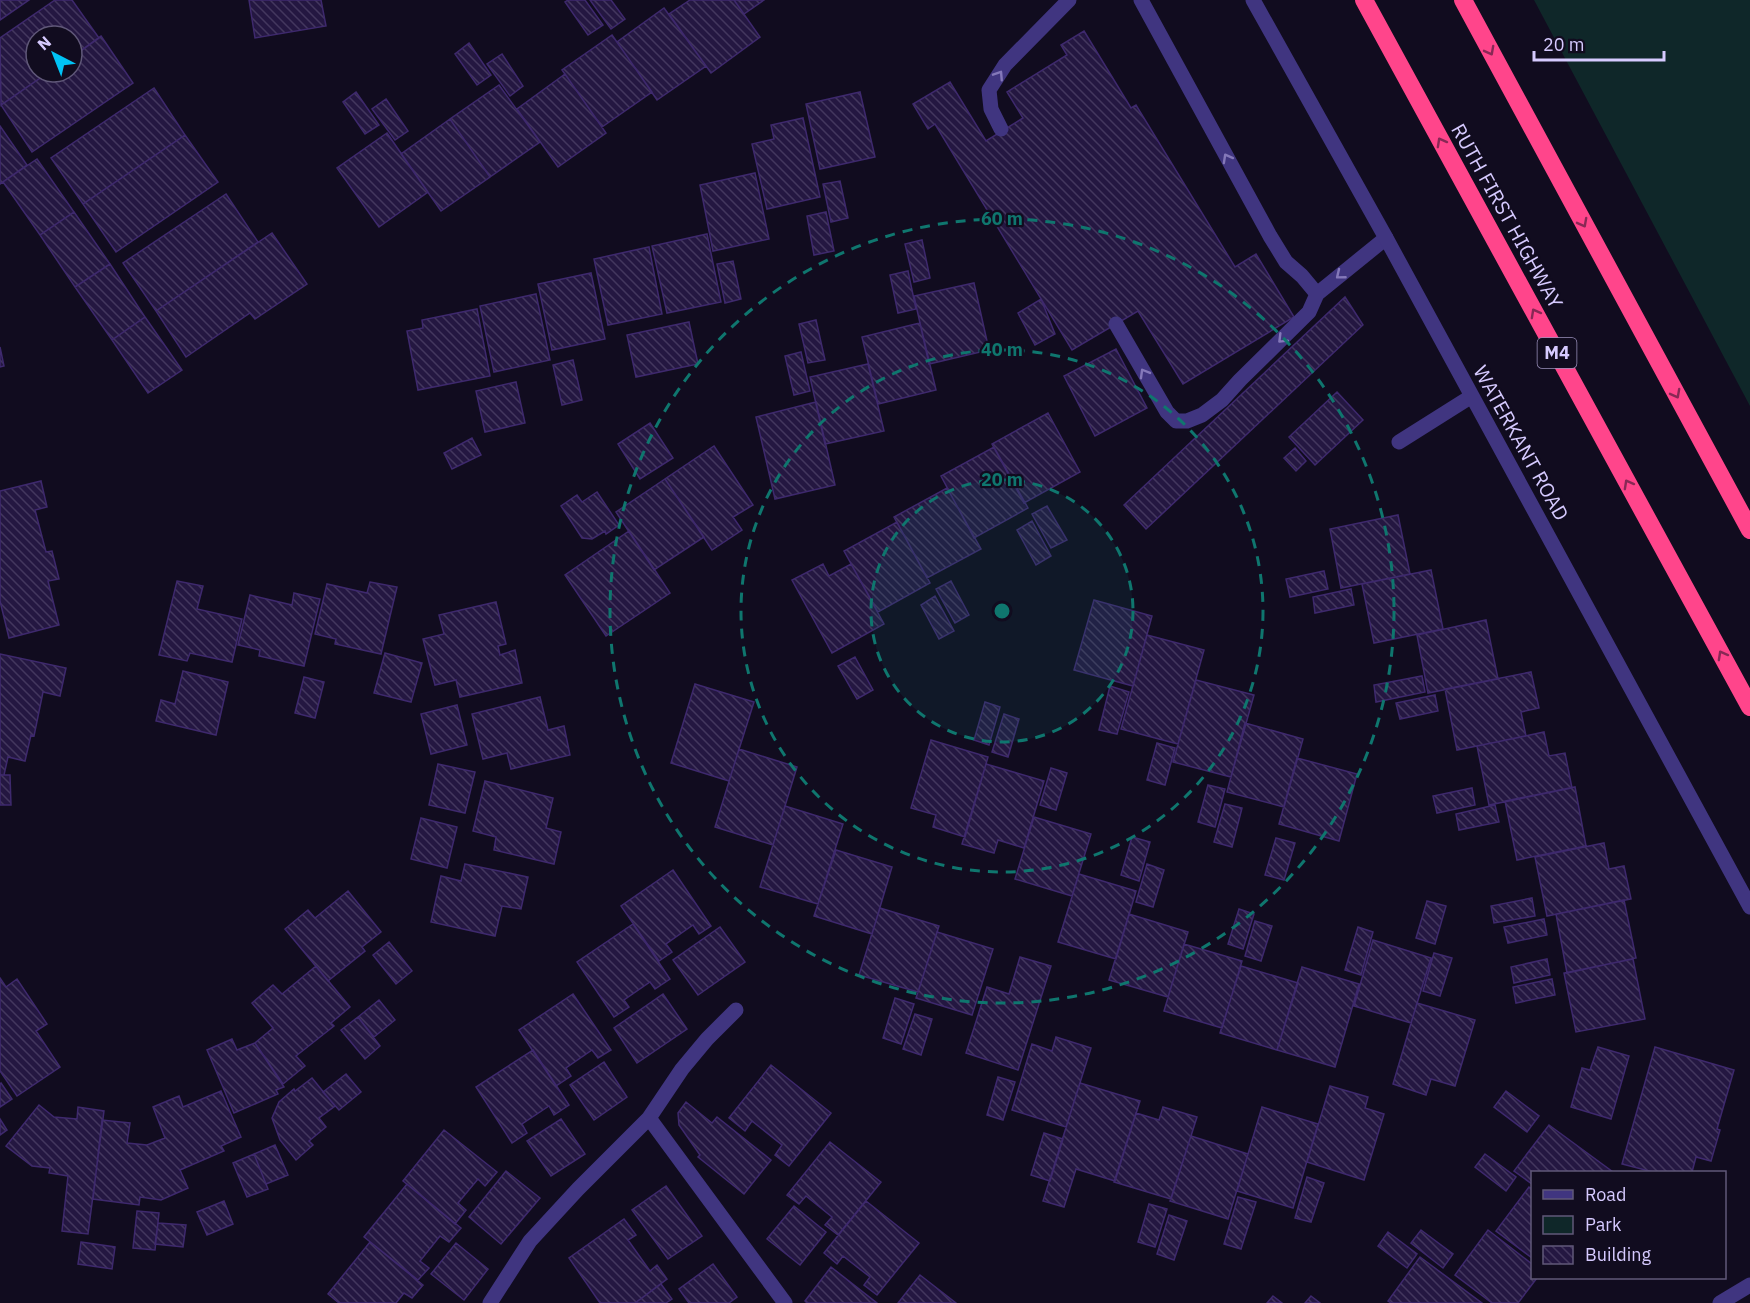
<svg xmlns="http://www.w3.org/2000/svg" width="1750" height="1303" viewBox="0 0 1750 1303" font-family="'IBM Plex Sans',sans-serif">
<defs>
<pattern id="building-back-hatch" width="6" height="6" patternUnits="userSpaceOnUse" patternTransform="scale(1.5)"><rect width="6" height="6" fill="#241741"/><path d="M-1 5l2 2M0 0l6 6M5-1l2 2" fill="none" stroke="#43375e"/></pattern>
</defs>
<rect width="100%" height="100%" fill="#110c1f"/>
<!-- green -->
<path fill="#0f2729" d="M1534 0H1750V406Z"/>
<!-- building -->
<path fill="url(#building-back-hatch)" stroke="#3e296d" stroke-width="1.5" d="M0 0H29L0 20Z
M55 0H72L99 38 72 57V36H36V72H49L1 105 0 38Z
M249 0H321L326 26 255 38Z
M568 0H585L603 25 588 35 565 2Z
M590 0H611L625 19 611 29Z
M690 0H734L760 37 711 73 669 14Z
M734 0H764L744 14Z
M664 8 706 66 657 100 617 42Z
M1084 31 1131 108 1136 105 1235 267 1256 254 1294 317 1183 384 1138 311 1072 350 935 124 928 129 913 104 950 82 986 141 1023 118 1007 92 1067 55 1061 45Z
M612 35 652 92 602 127 562 70Z
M101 36 133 83 32 152 1 105 49 72H72V57Z
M469 43 491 75 477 85 455 54Z
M502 54 523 86 510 96 487 64Z
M565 74 606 133 558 167 517 109Z
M499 85 540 142 490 177 450 119Z
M154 88 185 135 83 204 51 158Z
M356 92 379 125 365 134 343 102Z
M860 92 875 157 820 169 806 104Z
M386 99 408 131 395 140 372 109Z
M803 118 820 197 767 209 752 144 774 139 771 125Z
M450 119 490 177 441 211 401 154Z
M0 126 27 165 0 184Z
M387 133 428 192 379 227 337 168Z
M185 135 218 182 116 252 83 204Z
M37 159 74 212 40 235 3 182Z
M755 173 769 239 713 251 700 185Z
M840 181 848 218 831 222 823 184Z
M226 194 258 242 156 311 123 263Z
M74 212 110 264 75 287 40 235Z
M826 212 834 251 814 255 807 216Z
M272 233 307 284 255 319 250 313 186 357 156 311Z
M707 234 721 302 667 313 652 246Z
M922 240 930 278 914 282 905 244Z
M649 247 662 314 608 325 594 259Z
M733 261 741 299 725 303 717 264Z
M110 264 145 317 112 340 75 287Z
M908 271 916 309 898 313 890 275Z
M591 273 605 339 552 350 538 284Z
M974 283 989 350 929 364 914 296Z
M536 294 550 360 494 372 480 306Z
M1345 297 1363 325 1146 529 1124 505Z
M1041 299 1055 334 1035 345 1018 313Z
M477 309 490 376 418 390 407 331 423 328 422 320Z
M145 317 182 370 148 393 112 340Z
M816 320 825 360 808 363 799 324Z
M689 322 698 364 636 377 627 335Z
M920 323 936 390 878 404 862 337Z
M0 347 4 366 0 367Z
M1116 349 1147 408 1095 436 1064 376Z
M801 352 810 391 794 395 785 356Z
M573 360 582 400 562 405 553 365Z
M868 364 884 431 825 444 810 377Z
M516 382 525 423 485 432 476 391Z
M1337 392 1363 420 1315 465 1289 437Z
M816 402 835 485 775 499 756 417Z
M1048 413 1080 472 1024 503 992 444Z
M650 423 673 458 640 479 618 444Z
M472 438 481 455 452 469 444 453Z
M714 446 753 505 733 517 742 530 712 550 665 479Z
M994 447 1028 508 974 538 941 476Z
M1295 448 1306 461 1296 471 1284 458Z
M665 479 704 537 654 570 616 512Z
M41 481 47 507 35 510 46 552 52 551 59 579 48 581 59 625 9 638 0 601V491Z
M947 488 981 549 927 578 894 517Z
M597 492 619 525 606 534 605 531 592 539 582 538 561 506 577 495 582 502Z
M1047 506 1067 540 1051 548 1032 514Z
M1398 515 1410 574 1341 588 1330 529Z
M1032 521 1051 556 1036 565 1017 530Z
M897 522 930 583 878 612 844 551Z
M629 531 670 593 606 636 565 575Z
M823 564 829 576 851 564 884 624 832 653 792 580Z
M1431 570 1443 629 1374 643 1362 584Z
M1324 571 1328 589 1290 597 1286 579Z
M177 581 203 586 197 609 242 619 232 662 190 653 187 661 159 655Z
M951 581 969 615 955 623 936 589Z
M370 582 397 587 381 654 335 644 336 639 315 634 327 584 367 593Z
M1351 589 1354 605 1315 613 1313 597Z
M294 593 320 599 304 666 259 656 260 650 238 645 250 595 292 605Z
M935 596 954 631 939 639 921 605Z
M1094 600 1152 616 1133 686 1074 670Z
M496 602 506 644 498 646 500 655 515 650 522 683 460 697 456 680 435 685 423 639 444 634 439 615Z
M1486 620 1498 679 1428 693 1417 635Z
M1147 635 1204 650 1178 744 1121 729Z
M385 653 422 663 411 702 374 693Z
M0 654 66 668 60 696 43 692 34 736 31 735 25 761 8 757 4 775H0Z
M855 657 873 690 857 699 838 666Z
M183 671 228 682 216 735 156 721 161 700 175 704Z
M1531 672 1539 708 1521 712 1526 736 1457 750 1445 689Z
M1422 676 1425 692 1376 702 1374 685Z
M304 677 324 682 315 718 295 713Z
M1196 680 1254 695 1231 777 1173 762Z
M695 684 754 702 729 781 671 763Z
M1110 686 1129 692 1117 734 1099 730Z
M1435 695 1438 711 1400 719 1396 703Z
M540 697 548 730 564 726 570 755 511 769 507 753 483 759 472 714Z
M985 702 1000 707 989 745 974 740Z
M457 705 467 745 431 754 421 714Z
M1004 714 1019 719 1008 757 992 752Z
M1245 723 1303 739 1284 807 1227 792Z
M1544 732 1549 756 1565 753 1572 788 1489 805 1477 746Z
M931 740 988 757 965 837 933 827 936 815 911 808Z
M1157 743 1175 748 1165 785 1147 780Z
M739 749 797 767 773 845 715 827Z
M1297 758 1357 774 1339 841 1279 824Z
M438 764 475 772 465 813 429 805Z
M986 764 1044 781 1024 848 998 840 994 853 962 844Z
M1051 768 1067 773 1056 810 1040 805Z
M0 775H10L11 805H0Z
M485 781 553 798 546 828 561 832 554 864 494 850 496 837 473 831Z
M1208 785 1225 789 1215 827 1198 822Z
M1575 787 1586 846 1517 860 1505 801Z
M1472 788 1475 805 1437 813 1433 796Z
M1225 804 1242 808 1232 847 1214 842Z
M1495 805 1499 822 1459 830 1456 814Z
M785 806 843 824 818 904 760 887Z
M1034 817 1091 834 1072 896 1015 879Z
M421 818 457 827 447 868 411 859Z
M1132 837 1150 842 1139 881 1121 875Z
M1276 838 1295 843 1284 880 1265 875Z
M1604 843 1609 869 1624 866 1631 899 1547 916 1535 857Z
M836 850 892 867 872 934 814 916Z
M465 864 528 877 521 909 502 906 495 936 431 922 441 876 461 881Z
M1147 864 1164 870 1153 907 1136 902Z
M673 870 711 926 699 934 693 925 666 944 672 952 659 961 621 906Z
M1079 874 1136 891 1116 959 1058 942Z
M348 891 381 932 362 947 365 951 328 981 285 929 308 910 315 918Z
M1532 898 1535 916 1494 923 1491 906Z
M1624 900 1636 958 1567 973 1556 914Z
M1427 901 1446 906 1435 944 1416 938Z
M880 908 939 926 918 992 859 975Z
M1239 909 1254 914 1243 949 1228 944Z
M1129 914 1188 932 1168 997 1109 980Z
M1544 919 1547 935 1508 943 1504 927Z
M1255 921 1272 926 1261 961 1245 956Z
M633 924 670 979 655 989 650 982 624 1000 629 1007 614 1017 577 962Z
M720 927 745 962 698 995 673 960Z
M1358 927 1373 932 1361 975 1345 970Z
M937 932 993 949 972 1015 916 998Z
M1373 940 1431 958 1411 1023 1354 1006Z
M389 942 412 971 396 984 373 955Z
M1184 944 1242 961 1222 1028 1164 1011Z
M1434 953 1452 958 1440 996 1423 991Z
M1020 957 1051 966 1018 1070 966 1053 987 987 1009 994Z
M1547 959 1550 975 1514 983 1511 967Z
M1633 959 1645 1019 1576 1032 1564 973Z
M316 966 350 1007 331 1023 334 1026 296 1056 305 1066 283 1084 255 1043 273 1028 252 1003 273 985 282 994Z
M1241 966 1298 983 1277 1050 1220 1033Z
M1302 967 1359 984 1335 1067 1277 1050Z
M0 978 6 987 17 979 47 1024 36 1031 60 1067 17 1096 0 1071Z
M1552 979 1555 995 1516 1003 1513 987Z
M573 994 611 1050 598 1058 592 1050 566 1068 571 1076 556 1086 519 1030Z
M663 994 687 1029 637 1063 614 1028Z
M895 998 914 1004 901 1044 883 1038Z
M379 1000 395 1020 374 1037 358 1017Z
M1417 1003 1475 1020 1455 1086 1431 1079 1426 1095 1393 1084Z
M915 1014 932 1019 921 1055 903 1049Z
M358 1017 380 1046 365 1059 341 1030Z
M1056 1037 1091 1048 1066 1127 1012 1110 1032 1044 1052 1051Z
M232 1039 237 1050 255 1043 284 1087 276 1090 278 1094 234 1113 207 1050Z
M1598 1047 1629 1056 1611 1119 1571 1107 1582 1068 1590 1070Z
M1655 1047 1734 1070 1717 1129 1720 1130 1711 1161 1696 1157 1692 1172H1653L1622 1164Z
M533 1050 569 1105 554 1115 549 1106 522 1124 527 1133 512 1143 476 1087Z
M604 1062 627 1097 594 1120 570 1085Z
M771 1065 831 1113 789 1166 775 1155 782 1145 752 1121 745 1131 729 1118Z
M346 1074 361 1092 339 1110 323 1092Z
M998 1077 1015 1082 1003 1120 987 1115Z
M312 1078 335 1106 319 1118 326 1127 309 1141 313 1145 296 1160 280 1140 272 1118 279 1102 294 1089 295 1091Z
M1 1083 12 1099 0 1107V1084Z
M1080 1083 1140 1101 1115 1181 1076 1169 1064 1207 1043 1201Z
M1330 1086 1368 1097 1365 1108 1384 1114 1364 1180 1307 1162Z
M221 1091 241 1137 221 1146 224 1151 180 1170 188 1188 161 1200 140 1197 139 1205 93 1199 102 1120 130 1123 127 1143 147 1145 165 1138 153 1107 179 1096 183 1107Z
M1506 1091 1539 1116 1527 1132 1494 1107Z
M686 1102 712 1123 717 1117 771 1160 744 1194 698 1157 700 1155 679 1125 678 1113Z
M39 1105 54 1117 77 1119 78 1107 104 1111 88 1234 62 1231 68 1176 49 1173 50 1168 32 1166 6 1146Z
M1163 1107 1197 1117 1171 1199 1114 1182 1136 1113 1159 1120Z
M1262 1107 1318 1124 1293 1208 1237 1191Z
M0 1119 7 1130 0 1135Z
M561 1119 585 1154 551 1176 527 1141Z
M1549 1125 1613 1172H1532V1184L1514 1171Z
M444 1130 497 1172 485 1186 478 1179 458 1203 466 1210 455 1224 403 1181Z
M1044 1133 1063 1139 1050 1181 1031 1175Z
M1191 1136 1248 1154 1228 1219 1170 1201Z
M830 1142 881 1182 838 1235 825 1225 832 1217 806 1196 799 1204 787 1195Z
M275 1145 288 1175 266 1184 254 1154Z
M254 1154 268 1189 247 1197 233 1163Z
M1485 1154 1516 1177 1506 1191 1475 1167Z
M506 1171 540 1198 501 1244 469 1217Z
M1307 1177 1324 1183 1311 1222 1295 1218Z
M407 1184 461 1228 449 1242 440 1236 420 1261 429 1268 418 1280 364 1237Z
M666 1186 702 1236 668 1259 632 1210Z
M1529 1187 1532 1189V1258L1496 1231Z
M1238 1197 1256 1202 1241 1249 1224 1244Z
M224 1201 233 1224 207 1235 197 1212Z
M866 1201 919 1243 877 1295 864 1285 870 1277 843 1256 837 1264 824 1253Z
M1149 1204 1167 1209 1155 1247 1138 1242Z
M794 1206 826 1232 800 1265 767 1239Z
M137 1211 159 1213 155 1250 133 1248Z
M1169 1215 1187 1221 1174 1260 1157 1254Z
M624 1219 636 1235 628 1240 650 1271 657 1265 667 1279 635 1303H600L569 1258Z
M158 1223 186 1225 183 1247 155 1244Z
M1421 1230 1453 1254 1443 1268 1411 1243Z
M1488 1230 1532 1264V1278H1537L1518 1303H1492L1455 1275Z
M1388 1232 1417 1254 1407 1268 1378 1246Z
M81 1242 115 1247 112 1269 78 1264Z
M370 1242 423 1285 412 1298 404 1293 396 1303H339L328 1294Z
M456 1243 488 1269 464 1300 431 1274Z
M1420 1257 1482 1303H1391L1388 1301Z
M713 1264 737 1297 729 1303H689L679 1289Z
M831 1267 877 1303H807L805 1301Z
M920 1275 956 1303H898Z
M661 1284 672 1299 666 1303H635Z
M1273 1296 1282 1303H1267Z
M1311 1296 1320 1303H1305Z"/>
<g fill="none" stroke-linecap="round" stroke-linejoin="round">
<!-- service -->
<path stroke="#403580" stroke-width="15" d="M1141 0 1270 236 1286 262 1302 276 1317 294 1386 238
M1001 129 991 109 989 90 1005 65 1069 0
M1116 324 1167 412 1176 421H1187L1202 415 1222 400 1240 380 1309 312 1317 294"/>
<!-- minor -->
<path stroke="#403580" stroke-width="15" d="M1253 0 1386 238 1750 907
M1399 442 1472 396
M649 1118 785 1303
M490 1303 530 1241 578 1189 649 1118 682 1069 707 1039 736 1010
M1720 1303 1750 1285"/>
<!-- motorway -->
<path stroke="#ff458b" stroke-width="18" d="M1364 0 1750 707
M1463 0 1750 530"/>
</g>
<!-- one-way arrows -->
<defs><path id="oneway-chevron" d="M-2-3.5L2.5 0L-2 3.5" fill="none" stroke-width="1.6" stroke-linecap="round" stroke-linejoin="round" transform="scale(1.5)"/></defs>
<g stroke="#882855">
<use href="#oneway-chevron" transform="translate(1490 51) rotate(62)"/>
<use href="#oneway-chevron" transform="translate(1441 142) rotate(-119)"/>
<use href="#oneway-chevron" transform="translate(1583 223) rotate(62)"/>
<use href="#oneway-chevron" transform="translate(1535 313) rotate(-119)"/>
<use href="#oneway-chevron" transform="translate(1676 394) rotate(62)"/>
<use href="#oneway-chevron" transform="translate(1628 484) rotate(-119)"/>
<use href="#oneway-chevron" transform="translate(1722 655) rotate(-119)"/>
</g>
<g stroke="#8478b9">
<use href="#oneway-chevron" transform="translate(999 75) rotate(-57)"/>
<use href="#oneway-chevron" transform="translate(1227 158) rotate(-119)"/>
<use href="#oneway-chevron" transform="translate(1340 275) rotate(141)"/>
<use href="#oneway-chevron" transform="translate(1282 339) rotate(135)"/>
<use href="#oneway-chevron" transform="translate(1144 373) rotate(-120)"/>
</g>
<!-- distance rings -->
<circle cx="1002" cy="611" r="131" fill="#0f766e" fill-opacity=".12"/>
<g fill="none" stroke="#0f766e" stroke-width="3" stroke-dasharray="10 8">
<circle cx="1002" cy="611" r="131"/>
<circle cx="1002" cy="611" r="261"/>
<circle cx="1002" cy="611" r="392"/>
</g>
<g text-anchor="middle" stroke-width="4.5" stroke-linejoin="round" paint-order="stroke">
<!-- shield labels -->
<rect fill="#110c1f" stroke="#9b91bc" stroke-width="1.5" x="1537.5" y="338" width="39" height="30" rx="4.5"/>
<g font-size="18" font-weight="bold" fill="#d6caff">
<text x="1557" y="359">M4</text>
</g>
<!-- street labels -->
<g font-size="20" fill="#d6caff" stroke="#110c1f">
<text transform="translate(1507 216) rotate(61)" y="7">RUTH FIRST HIGHWAY</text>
<text transform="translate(1521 443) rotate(61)" y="7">WATERKANT ROAD</text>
</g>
</g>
<circle cx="1002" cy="611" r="9" fill="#0f766e" stroke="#110c1f" stroke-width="3"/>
<g font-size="18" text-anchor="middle" font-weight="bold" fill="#0f766e" stroke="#110c1f" stroke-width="4.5" stroke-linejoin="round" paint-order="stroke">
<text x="1002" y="225">60 m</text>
<text x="1002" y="356">40 m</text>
<text x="1002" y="486">20 m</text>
</g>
<!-- legend -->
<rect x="1531" y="1171" width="195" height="108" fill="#110c1f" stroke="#605879" stroke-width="1.5"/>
<rect x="1543" y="1190" width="30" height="9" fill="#403580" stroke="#605879" stroke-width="1.5"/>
<text x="1585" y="1201" font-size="18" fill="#d6caff">Road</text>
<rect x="1543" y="1216" width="30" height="18" fill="#0f2729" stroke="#605879" stroke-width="1.5"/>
<text x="1585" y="1231" font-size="18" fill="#d6caff">Park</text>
<rect x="1543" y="1246" width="30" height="18" fill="url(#building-back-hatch)" stroke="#605879" stroke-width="1.5"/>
<text x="1585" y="1261" font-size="18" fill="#d6caff">Building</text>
<!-- north arrow -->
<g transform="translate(54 54) rotate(318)"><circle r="28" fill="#110c1f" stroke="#605879" stroke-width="1.5"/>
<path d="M0-4.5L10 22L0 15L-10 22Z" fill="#00c3f5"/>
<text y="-9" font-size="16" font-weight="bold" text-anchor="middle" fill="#d6caff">N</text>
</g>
<!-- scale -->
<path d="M1534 51v9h130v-9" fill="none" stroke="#d6caff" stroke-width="3"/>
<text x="1543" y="51" font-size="18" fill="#d6caff" stroke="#110c1f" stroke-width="4.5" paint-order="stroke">20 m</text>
</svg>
